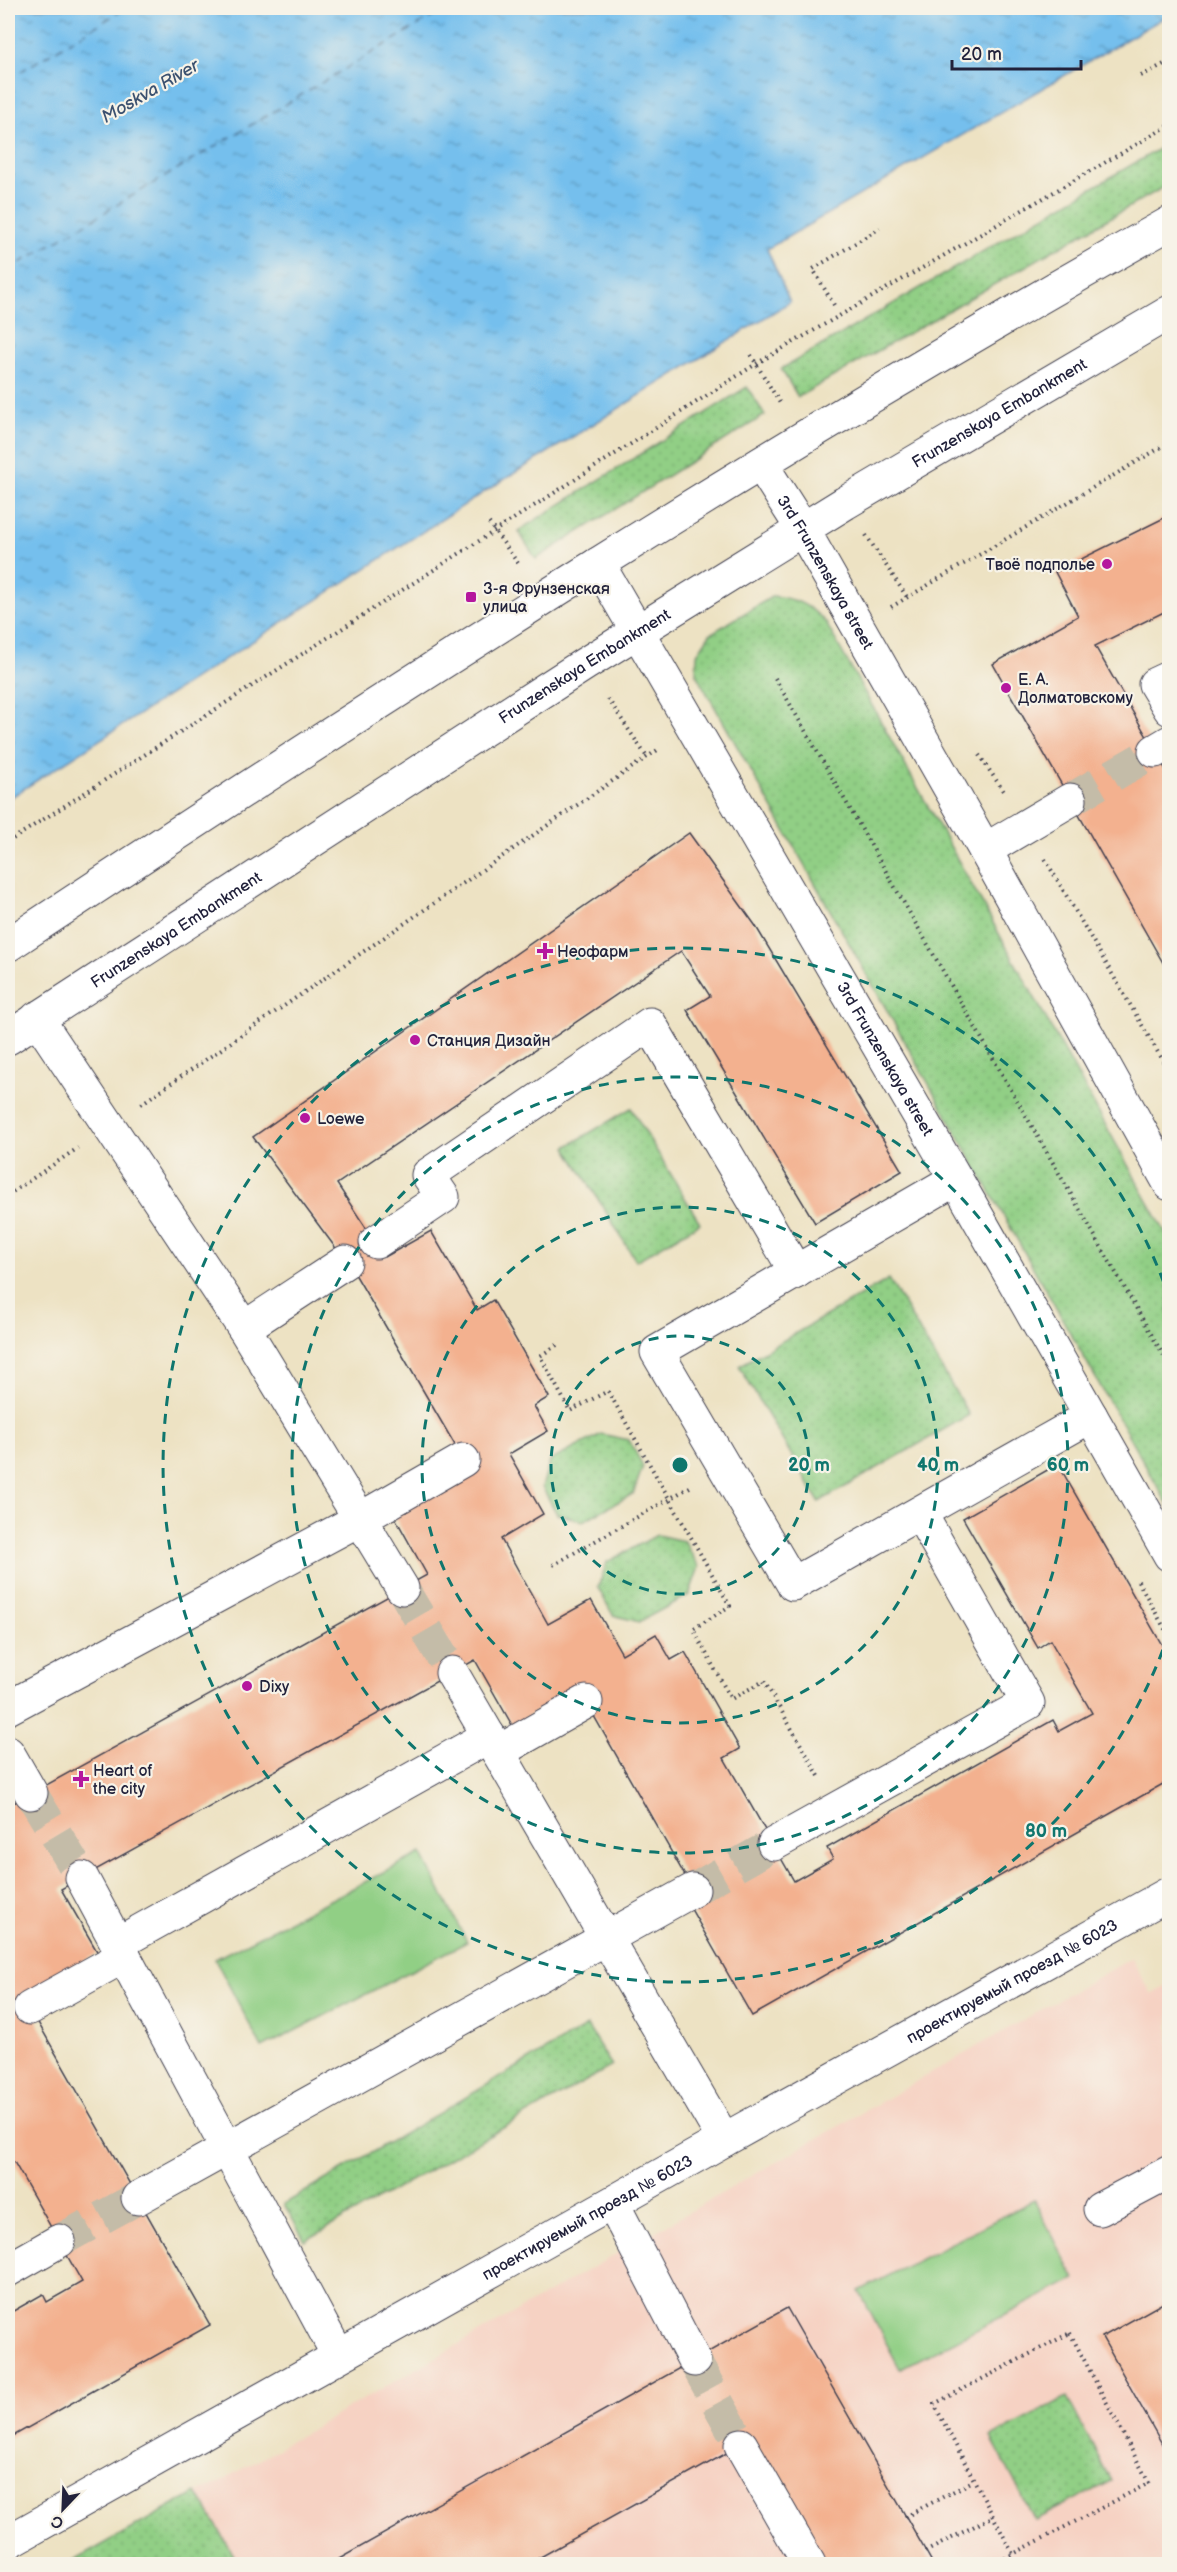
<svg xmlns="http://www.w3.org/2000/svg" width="1177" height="2572" viewBox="0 0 1177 2572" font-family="'Balsamiq Sans',sans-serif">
<defs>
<pattern id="green-dots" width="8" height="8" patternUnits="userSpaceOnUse" patternTransform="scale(1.5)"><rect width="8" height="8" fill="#91cf85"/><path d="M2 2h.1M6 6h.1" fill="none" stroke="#7db174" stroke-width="1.8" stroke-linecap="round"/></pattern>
<pattern id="water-ripples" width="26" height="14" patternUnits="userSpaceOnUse" patternTransform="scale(1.5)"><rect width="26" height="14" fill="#74bfed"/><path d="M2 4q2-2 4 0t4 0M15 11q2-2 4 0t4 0" fill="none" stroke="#5f9bc1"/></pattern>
</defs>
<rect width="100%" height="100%" fill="#f7f3e8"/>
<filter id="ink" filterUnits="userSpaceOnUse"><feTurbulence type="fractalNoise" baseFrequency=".0167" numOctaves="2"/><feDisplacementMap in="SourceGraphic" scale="12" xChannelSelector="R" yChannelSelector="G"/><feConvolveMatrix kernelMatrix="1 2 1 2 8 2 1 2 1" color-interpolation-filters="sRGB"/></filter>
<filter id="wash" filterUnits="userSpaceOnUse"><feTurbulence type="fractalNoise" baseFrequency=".008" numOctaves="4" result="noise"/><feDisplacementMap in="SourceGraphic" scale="24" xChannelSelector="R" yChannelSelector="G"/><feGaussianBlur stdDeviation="1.35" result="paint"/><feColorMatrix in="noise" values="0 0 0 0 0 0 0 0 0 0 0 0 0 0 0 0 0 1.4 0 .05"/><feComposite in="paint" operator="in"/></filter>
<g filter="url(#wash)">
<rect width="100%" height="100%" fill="#ede2c3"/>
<!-- built -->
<path fill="#f6d2c3" d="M1131 1958 1152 1994 1169 1985V2564H68L197 2492 209 2488Z"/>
<!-- green -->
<path fill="url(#green-dots)" stroke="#5a7860" stroke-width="1.5" d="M1169 143V184L798 397 781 369Z
M747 387 765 415 536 559 518 531Z
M773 596C797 599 810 605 826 623L1169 1239V1507L696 674 697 654 710 634Z
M631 1108 700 1223 636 1261 566 1147Z
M889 1279 969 1415 819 1502 739 1366Z
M601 1434 629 1440 643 1466 633 1494 583 1521 557 1514 542 1487 550 1461Z
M657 1535 684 1541 699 1567 689 1595 639 1622 613 1615 598 1588 607 1562Z
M587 2026 612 2066 305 2241 284 2204Z
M1067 2397 1111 2481 1035 2520 991 2437Z
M197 2492 239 2564H68Z"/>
<!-- pitch -->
<path fill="#91cf85" stroke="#5a7860" stroke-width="1.5" d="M421 1853 467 1942 262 2048 215 1959Z
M1034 2200 1075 2279 900 2369 859 2291Z"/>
<!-- water -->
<path fill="url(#water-ripples)" stroke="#4b7094" stroke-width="1.5" d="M8 8H1169L1170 14 767 249 790 302 489 489 8 799Z"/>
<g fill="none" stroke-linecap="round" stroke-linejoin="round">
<!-- ferry -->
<path stroke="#3b5170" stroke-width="1.5" stroke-dasharray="8 6" stroke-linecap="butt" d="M8 79 126 8
M8 270 447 8"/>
</g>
<g id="blocks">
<!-- building -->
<path fill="#f3b18f" d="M1170 515V609L1095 646 1170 777V975L993 664 1078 616 1055 572Z
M689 833 755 925 902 1171 815 1223 687 1010 710 996 681 951 337 1184 385 1257 431 1231 477 1310 493 1300 549 1397 534 1406 548 1431 509 1454 543 1514 501 1539 548 1624 591 1600 622 1654 656 1634 671 1660 685 1652 740 1749 724 1758 794 1881 833 1859 827 1848 1053 1720 1059 1731 1092 1713 1050 1640 1038 1648 963 1518 1058 1464 1170 1659V1780L752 2016 691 1909 701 1904 578 1688 512 1725 475 1660 61 1889 98 1953 23 1996 210 2325 8 2439V2314L43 2294 47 2302 82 2282 14 2162 8 2165V1797L12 1804 427 1575 392 1512 469 1469 355 1274 253 1137Z
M1170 2299V2458L1102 2337Z
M787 2308 933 2564H823L741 2445 528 2564H330Z"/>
</g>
</g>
<g filter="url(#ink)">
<use href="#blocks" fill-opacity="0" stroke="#403f4f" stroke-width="1.5"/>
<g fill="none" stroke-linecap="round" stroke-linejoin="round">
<!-- minor-tunnel -->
<path stroke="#c4bca8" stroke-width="33" stroke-dasharray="33 16" stroke-linecap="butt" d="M1070 800 1155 751
M402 1588 452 1673
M31 1793 82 1878
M693 1890 774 1844
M59 2241 138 2198
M694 2360 741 2445"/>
<!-- minor casing -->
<g stroke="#403f4f" stroke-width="35">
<g id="minor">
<path id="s1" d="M761 464 803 530 985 850 1170 1184"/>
<path id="s2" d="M598 564 956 1179 1170 1555"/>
<path d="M1170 677 1155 684 1170 709"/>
<path d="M1155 751 1170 742"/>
<path d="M985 850 1070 800"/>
<path d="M37 1018 244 1328 402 1588"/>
<path d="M956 1179 657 1352 793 1584 1091 1416"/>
<path d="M376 1242 443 1197 428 1175 650 1024 796 1272"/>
<path d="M244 1328 345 1262"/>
<path d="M452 1673 724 2140"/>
<path d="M8 1708 362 1518 463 1460"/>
<path d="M498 1752 586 1702"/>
<path d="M8 1753 31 1793"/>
<path d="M774 1844 1028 1703 920 1513"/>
<path d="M82 1878 338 2355"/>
<path d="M117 1944 489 1736"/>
<path d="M30 2008 124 1956"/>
<path d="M138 2198 693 1890"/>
<path d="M613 2204 694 2360"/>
<path d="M1100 2209 1170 2172"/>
<path d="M8 2270 59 2241"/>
<path d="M741 2445 809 2564"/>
<path id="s3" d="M8 2542 724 2140 1170 1893"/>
</g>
</g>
<!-- major casing -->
<g stroke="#403f4f" stroke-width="35">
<g id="major">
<path d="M8 945C388 694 772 447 1170 223"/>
<path id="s4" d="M8 1038 585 664 845 503 1170 312"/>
</g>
</g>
<!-- path -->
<path stroke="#403f4f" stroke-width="4" stroke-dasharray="1.5 4.5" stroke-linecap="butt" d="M1141 76 1170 61
M834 305 813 269 880 228
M751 355 781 405
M489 523 520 566
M866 535 907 597
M891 607 1170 442
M775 678 1170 1367
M608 699 647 757
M979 755 1005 793
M8 842 756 364 1170 125
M1045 859 1170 1073
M141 1104 659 749
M8 1195 78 1148
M557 1345 540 1356 570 1411 608 1391 730 1606 693 1629 731 1699 764 1681 819 1776
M553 1565 690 1487
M1138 1581 1170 1638
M1070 2333 1149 2483 1013 2554 934 2404Z
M905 2517 973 2481
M925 2552 992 2517
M994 2564 1013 2554"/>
<!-- minor -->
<use href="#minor" stroke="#fff" stroke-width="33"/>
<!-- major -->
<use href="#major" stroke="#fff" stroke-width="33"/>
</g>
</g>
<!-- distance rings -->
<g fill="none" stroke="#0f766e" stroke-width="3" stroke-dasharray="10 8">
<circle cx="680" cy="1465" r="129"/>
<circle cx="680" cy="1465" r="258"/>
<circle cx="680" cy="1465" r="388"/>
<path d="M1169 1633A517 517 0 1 1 1169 1297"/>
</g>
<!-- markers -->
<g fill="#b5179e" stroke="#f7f3e8" stroke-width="2">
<circle cx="1107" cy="564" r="6"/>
<rect x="465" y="591" width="12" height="12" rx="3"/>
<circle cx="1006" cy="688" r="6"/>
<path d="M542 942h6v6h6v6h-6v6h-6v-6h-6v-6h6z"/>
<circle cx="415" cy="1040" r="6"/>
<circle cx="305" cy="1118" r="6"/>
<circle cx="247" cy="1686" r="6"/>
<path d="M78 1770h6v6h6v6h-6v6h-6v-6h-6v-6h6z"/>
</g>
<g text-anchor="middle" stroke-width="4.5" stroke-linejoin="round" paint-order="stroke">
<!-- street labels -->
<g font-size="16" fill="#22223b" stroke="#f7f3e8">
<text dy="6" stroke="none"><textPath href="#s4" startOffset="1172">Frunzenskaya Embankment</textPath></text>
<text dy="6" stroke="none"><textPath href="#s1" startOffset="126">3rd Frunzenskaya street</textPath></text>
<text dy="6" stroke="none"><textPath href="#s4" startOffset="686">Frunzenskaya Embankment</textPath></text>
<text dy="6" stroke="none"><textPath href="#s4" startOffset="200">Frunzenskaya Embankment</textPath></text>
<text dy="6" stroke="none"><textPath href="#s2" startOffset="572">3rd Frunzenskaya street</textPath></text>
<text dy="6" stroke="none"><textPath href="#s3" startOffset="1150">проектируемый проезд № 6023</textPath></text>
<text dy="6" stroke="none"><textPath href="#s3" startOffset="664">проектируемый проезд № 6023</textPath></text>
</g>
<!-- poi labels -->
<g font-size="16" fill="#22223b" stroke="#f7f3e8" text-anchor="start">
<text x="1095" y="570" text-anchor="end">Твоё подполье</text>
<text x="483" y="594">3-я Фрунзенская<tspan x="483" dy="18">улица</tspan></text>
<text x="1018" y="685">Е. А.<tspan x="1018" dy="18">Долматовскому</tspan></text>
<text x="557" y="957">Неофарм</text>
<text x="427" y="1046">Станция Дизайн</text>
<text x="317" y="1124">Loewe</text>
<text x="259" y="1692">Dixy</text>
<text x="93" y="1776">Heart of<tspan x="93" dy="18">the city</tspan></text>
</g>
<!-- water labels -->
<g font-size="18" font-style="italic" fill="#3b5170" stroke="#f7f3e8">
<text transform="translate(150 91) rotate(-30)" y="6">Moskva River</text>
</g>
</g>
<circle cx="680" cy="1465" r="9" fill="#0f766e" stroke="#f7f3e8" stroke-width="3"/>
<g font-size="18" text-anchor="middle" font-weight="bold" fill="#0f766e" stroke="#f7f3e8" stroke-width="4.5" stroke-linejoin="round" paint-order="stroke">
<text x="809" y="1471">20 m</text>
<text x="938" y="1471">40 m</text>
<text x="1068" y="1471">60 m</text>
<text x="1046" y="1837">80 m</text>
</g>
<!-- margin -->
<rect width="1177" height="2572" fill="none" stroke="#f7f3e8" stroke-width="30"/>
<!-- north arrow -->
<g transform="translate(63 2509) rotate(203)" stroke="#f7f3e8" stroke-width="4.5" paint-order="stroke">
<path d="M0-4.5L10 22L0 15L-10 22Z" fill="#22223b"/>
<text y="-9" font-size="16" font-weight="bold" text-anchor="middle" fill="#22223b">С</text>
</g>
<!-- scale -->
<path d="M952 60v9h129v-9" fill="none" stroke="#22223b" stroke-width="3"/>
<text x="961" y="60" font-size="18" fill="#22223b" stroke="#f7f3e8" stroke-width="4.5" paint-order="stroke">20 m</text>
</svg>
